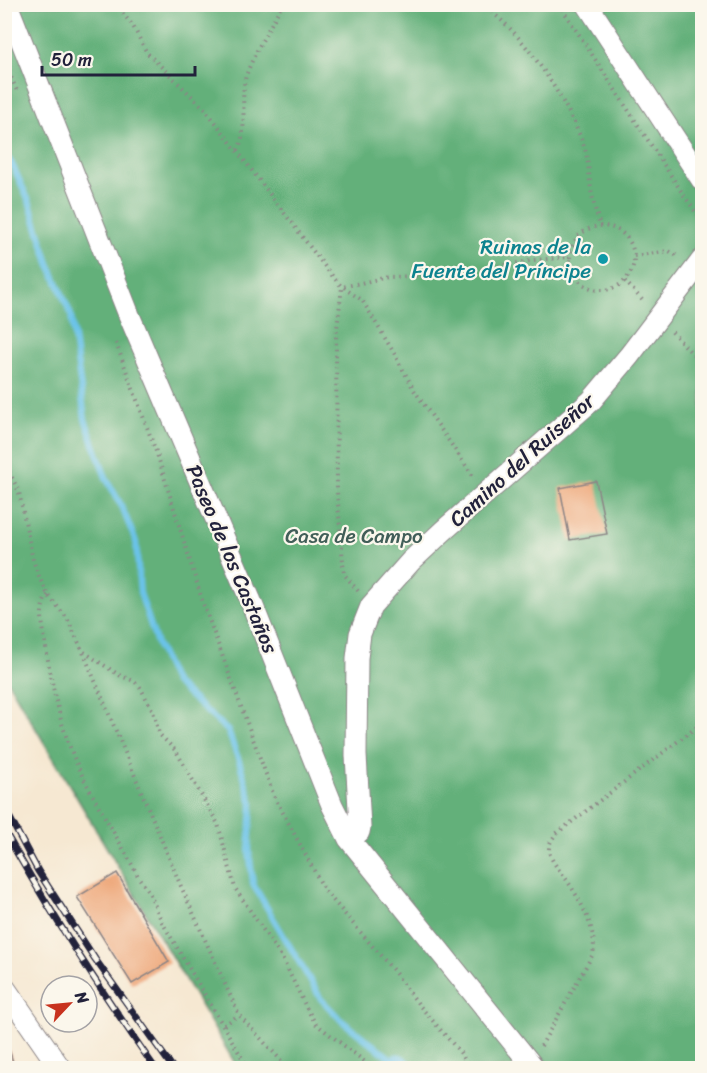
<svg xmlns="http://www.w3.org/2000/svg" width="707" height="1073" viewBox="0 0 707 1073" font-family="Sriracha,sans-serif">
<rect width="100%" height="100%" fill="#fbf7ec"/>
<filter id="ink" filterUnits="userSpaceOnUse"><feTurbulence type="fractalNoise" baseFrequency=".0167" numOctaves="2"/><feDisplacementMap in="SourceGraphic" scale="12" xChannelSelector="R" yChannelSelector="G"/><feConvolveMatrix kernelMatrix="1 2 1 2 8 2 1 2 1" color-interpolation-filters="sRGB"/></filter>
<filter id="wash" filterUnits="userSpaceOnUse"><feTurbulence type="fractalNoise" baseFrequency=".008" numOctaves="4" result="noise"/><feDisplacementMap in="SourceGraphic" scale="24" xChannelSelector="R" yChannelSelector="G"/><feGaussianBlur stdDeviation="1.35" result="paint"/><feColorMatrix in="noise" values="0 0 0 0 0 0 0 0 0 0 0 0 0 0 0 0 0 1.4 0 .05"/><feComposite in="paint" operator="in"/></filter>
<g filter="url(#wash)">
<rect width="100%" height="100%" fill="#f6e8d2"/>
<!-- forest -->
<path fill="#64b07a" stroke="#43695a" stroke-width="1.5" d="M4 5H702V1068H232L236 1065 5 677Z"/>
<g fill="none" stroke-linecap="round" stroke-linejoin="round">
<!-- stream -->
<path stroke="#6bc3e9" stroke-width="6" d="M4 153 12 164 29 201 49 263 71 315 85 419 106 478 121 505 136 542 140 593 157 644 174 682 228 731 239 761 252 804 249 850 253 884 321 999 342 1021 398 1064"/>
<!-- canal -->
<path stroke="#6bc3e9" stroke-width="21" d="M398 1064 403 1068"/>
</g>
<g id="blocks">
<!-- building -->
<path fill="#eda272" d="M596 481 607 534 570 540 560 488Z
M117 873 169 962 132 984 77 897Z
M4 1037H5L15 1068H4Z"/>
</g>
</g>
<g filter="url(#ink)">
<use href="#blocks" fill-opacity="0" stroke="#8c8586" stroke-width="1.5"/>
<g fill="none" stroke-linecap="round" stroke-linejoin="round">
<!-- street casing -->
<g stroke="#8c8586" stroke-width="23">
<path id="street" d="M7 4 129 315 250 599 332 805 349 839 534 1068
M587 4 702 180
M349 839 359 832 360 827 356 755 357 658 360 634 371 606 411 561 443 531 591 401 629 356 702 260
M4 987 60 1068"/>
</g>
<!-- path -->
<path stroke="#8c8586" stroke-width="4" stroke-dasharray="1.5 4.5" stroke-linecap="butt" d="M115 4 133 26 147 53 206 110 329 272 342 287 362 300 394 353 414 390 475 479
M476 4C517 18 572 109 585 149 589 164 589 180 592 195 594 205 597 216 600 226
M559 4 683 194 702 221
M4 61 18 93
M238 150C249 127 239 100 246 76 254 52 271 26 282 4
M570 258a32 32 0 1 1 64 0a32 32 0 1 1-64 0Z
M634 256 669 251 679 257
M625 281 644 302
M672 332 702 364
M116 343 158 457 204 606 274 796 325 891 393 970 419 1005 459 1051 471 1068
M4 461 19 492 33 560 40 579 48 595 67 618 83 652 180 884 239 1015 288 1068
M358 591 344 574 337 492 336 337 342 287 388 277 448 275 535 260 569 257
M48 595C38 607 43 626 45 640 51 684 61 732 81 773 99 809 121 843 139 878L149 892 162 922 248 1068
M84 652 119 675 134 681 140 687 153 711 159 734 176 751 218 824 235 888 282 958 307 1009 316 1024 373 1068
M224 1025 239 1015
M541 1046 593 954C598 930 579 898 566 879 560 871 550 860 549 850 549 843 552 839 557 833L702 723"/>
<!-- street -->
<use href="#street" stroke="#fff" stroke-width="21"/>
<!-- rail casing -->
<g stroke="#22223b" stroke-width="7">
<path id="rail" d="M4 807 38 871 95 959 173 1068
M4 830C50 913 101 991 155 1068"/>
</g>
<!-- rail -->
<use href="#rail" stroke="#fbf7ec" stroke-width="4.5" stroke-dasharray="14" stroke-linecap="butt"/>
</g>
</g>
<!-- markers -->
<circle fill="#0f9aa8" stroke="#fbf7ec" stroke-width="2" cx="603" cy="259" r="6"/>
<g text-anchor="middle" stroke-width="4.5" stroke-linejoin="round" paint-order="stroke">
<!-- culture labels -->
<g font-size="21" fill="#0d838f" stroke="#fbf7ec" text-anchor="end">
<text x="591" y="254">Ruinas de la<tspan x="591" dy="24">Fuente del Príncipe</tspan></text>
</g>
<!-- street labels -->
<g font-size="21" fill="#22223b" stroke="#fbf7ec">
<text transform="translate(522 460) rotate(-42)" y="7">Camino del Ruiseñor</text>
<text transform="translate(232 559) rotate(67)" y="7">Paseo de los Castaños</text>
</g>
<!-- park labels -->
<g font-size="21" fill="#415e58" stroke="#fbf7ec">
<text x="354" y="543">Casa de Campo</text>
</g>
</g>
<!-- margin -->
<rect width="707" height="1073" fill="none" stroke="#fbf7ec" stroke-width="24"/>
<!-- north arrow -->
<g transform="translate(69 1004) rotate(64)"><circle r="28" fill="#fbf7ec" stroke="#a4a2a5" stroke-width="1.5"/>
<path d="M0-4.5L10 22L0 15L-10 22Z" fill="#c8321e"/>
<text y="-9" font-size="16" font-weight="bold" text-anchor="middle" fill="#22223b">N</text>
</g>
<!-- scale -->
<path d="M42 66v9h153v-9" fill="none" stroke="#22223b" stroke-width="3"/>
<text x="51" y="66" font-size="18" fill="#22223b" stroke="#fbf7ec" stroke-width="4.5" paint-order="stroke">50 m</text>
</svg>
